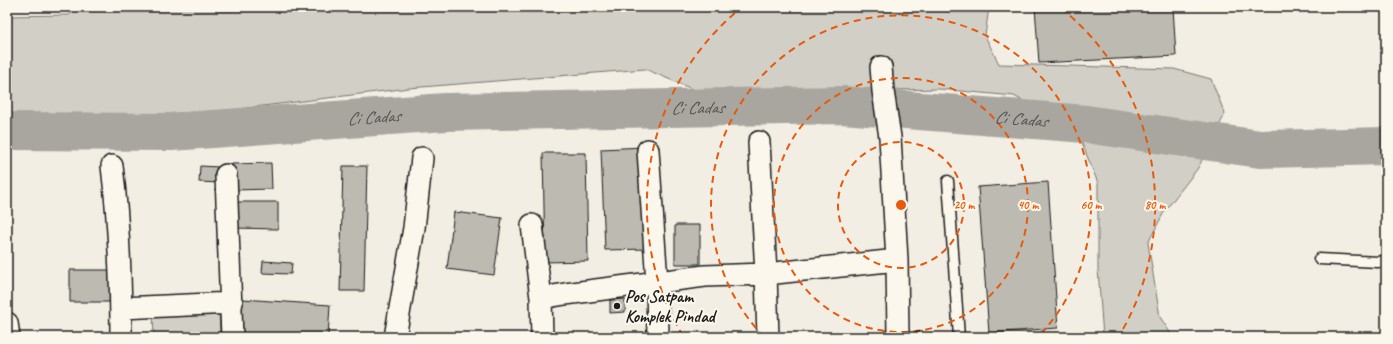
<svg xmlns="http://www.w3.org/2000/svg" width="1393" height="344" viewBox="0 0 1393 344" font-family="Caveat,sans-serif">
<rect width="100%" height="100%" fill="#f2eee4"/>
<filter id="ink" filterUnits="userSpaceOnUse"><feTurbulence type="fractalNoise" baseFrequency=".025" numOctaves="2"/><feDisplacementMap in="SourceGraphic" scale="8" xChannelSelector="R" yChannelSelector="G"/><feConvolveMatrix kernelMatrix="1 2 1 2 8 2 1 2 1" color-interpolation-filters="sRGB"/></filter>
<g filter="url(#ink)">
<!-- green -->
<path fill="#d2cfc6" stroke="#777671" d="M79 7H989L985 36 999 64 1174 69 1211 79 1225 114 1198 168 1164 212 1148 243 1160 317 1173 337H1103L1098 269V183L1077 131 1014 96 939 89 704 94 645 69 409 88 230 110 96 118 7 119V16L69 15Z
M219 311 220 337H154L153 315Z"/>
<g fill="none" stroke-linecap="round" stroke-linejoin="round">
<!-- river -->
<path stroke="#a9a6a0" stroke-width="38" id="s1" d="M7 131 171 132 445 112 843 105 1086 124 1260 149 1386 146"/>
</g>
<!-- building -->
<path fill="#bdbab1" stroke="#1c1c1c" d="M1035 7H1173L1176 56 1039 63Z
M644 147 648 249 605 250 601 149Z
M543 153H586L588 261 545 262Z
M271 163 272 189 233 190 232 164Z
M200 166 219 167V183L199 182Z
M343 166H367L364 291H340Z
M1048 182 1058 328 989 333 978 187Z
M235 202H278V229L234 228Z
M454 212 502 218 494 275 447 269Z
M675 225H700V264H675Z
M263 261 292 263 291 274 262 273Z
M70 270H118L119 302H70Z
M242 299 330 305 328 337H239Z
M625 299V312L610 313V300Z
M670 336H717V337H670Z"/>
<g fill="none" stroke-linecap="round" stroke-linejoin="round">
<!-- service casing -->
<g stroke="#1c1c1c" stroke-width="13">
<path id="service" d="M948 181 959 337
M1319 259 1378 262 1386 261"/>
</g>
<!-- minor casing -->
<g stroke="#1c1c1c" stroke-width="24">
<path id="minor" d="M881 67 883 91 890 137 897 260 898 337
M759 142 766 274 768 337
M648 150 657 282 658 337
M112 166C119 223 121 280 121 337
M226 175 232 337
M532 225 541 298 542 337
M541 298 565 294 705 276 766 274 897 260
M121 308 232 303
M7 323 9 337
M395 337 414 228 422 158"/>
</g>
<!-- service -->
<use href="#service" stroke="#fbf7ec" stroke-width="10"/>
<!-- minor -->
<use href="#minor" stroke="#fbf7ec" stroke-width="21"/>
</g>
</g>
<!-- distance rings -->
<g fill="none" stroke="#e8590c" stroke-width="2" stroke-dasharray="7 5">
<circle cx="901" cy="205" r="63"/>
<circle cx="901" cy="205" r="127"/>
<path d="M764 337A190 190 0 1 1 1038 337"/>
<path d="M683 336A254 254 0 0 1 741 8M1061 8A254 254 0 0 1 1119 336"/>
</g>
<!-- markers -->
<circle fill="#1c1c1c" stroke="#fbf7ec" stroke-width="1.5" cx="617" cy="306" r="4"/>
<g text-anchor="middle" stroke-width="4" stroke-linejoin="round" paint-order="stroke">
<!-- poi labels -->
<g font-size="17" font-weight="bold" fill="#1c1c1c" stroke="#fbf7ec" text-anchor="start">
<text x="625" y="302">Pos Satpam<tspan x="625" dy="20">Komplek Pindad</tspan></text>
</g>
<!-- water labels -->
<g font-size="18" font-style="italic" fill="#545351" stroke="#fbf7ec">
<text dy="6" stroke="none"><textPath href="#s1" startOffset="691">Ci Cadas</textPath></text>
<text dy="6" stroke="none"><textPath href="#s1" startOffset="367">Ci Cadas</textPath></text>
<text dy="6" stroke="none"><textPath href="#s1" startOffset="1015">Ci Cadas</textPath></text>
</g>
</g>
<circle cx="901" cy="205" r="6" fill="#e8590c" stroke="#fbf7ec" stroke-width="2"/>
<g font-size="12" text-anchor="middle" font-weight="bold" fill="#e8590c" stroke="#fbf7ec" stroke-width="4" stroke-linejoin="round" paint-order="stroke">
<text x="964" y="209">20 m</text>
<text x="1028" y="209">40 m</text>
<text x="1091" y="209">60 m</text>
<text x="1155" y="209">80 m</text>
</g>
<!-- margin -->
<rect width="1393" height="344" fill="none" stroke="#fbf7ec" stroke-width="24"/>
<rect x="12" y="12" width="1369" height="320" fill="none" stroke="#1c1c1c" stroke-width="1.5" filter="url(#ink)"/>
</svg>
